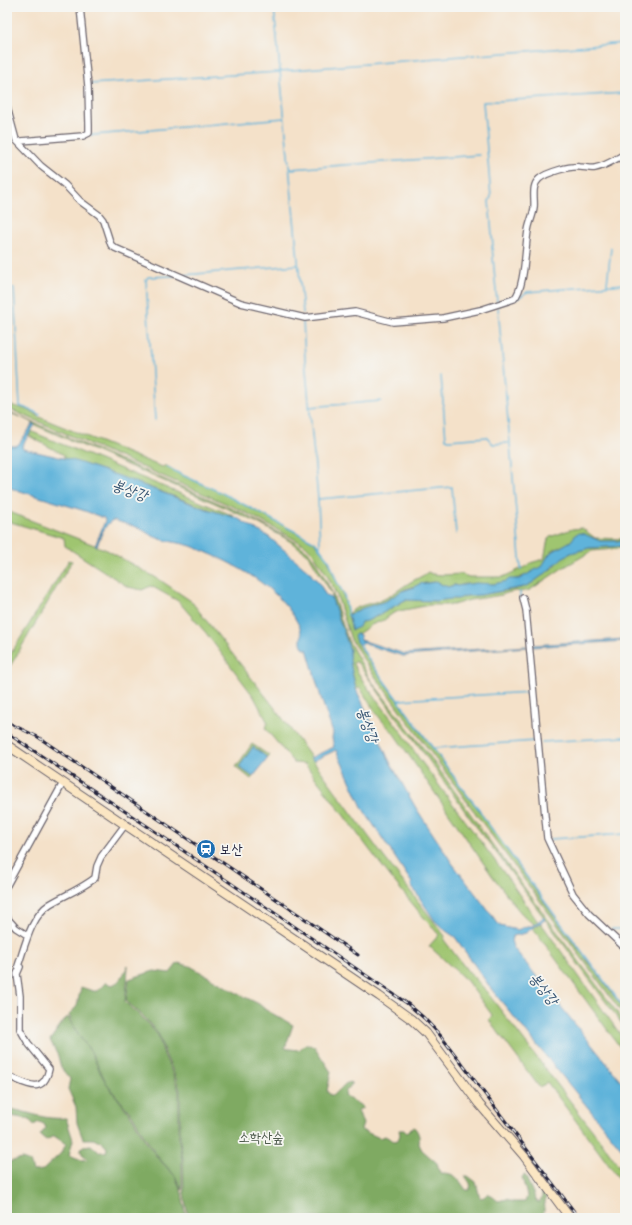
<svg xmlns="http://www.w3.org/2000/svg" width="632" height="1225" viewBox="0 0 632 1225" font-family="Mynerve,'Poor Story',sans-serif">
<rect width="100%" height="100%" fill="#f6f6f2"/>
<filter id="ink" filterUnits="userSpaceOnUse"><feTurbulence type="fractalNoise" baseFrequency=".025" numOctaves="2"/><feDisplacementMap in="SourceGraphic" scale="8" xChannelSelector="R" yChannelSelector="G"/><feConvolveMatrix kernelMatrix="1 2 1 2 8 2 1 2 1" color-interpolation-filters="sRGB"/></filter>
<filter id="wash" filterUnits="userSpaceOnUse"><feTurbulence type="fractalNoise" baseFrequency=".012" numOctaves="4" result="noise"/><feDisplacementMap in="SourceGraphic" scale="16" xChannelSelector="R" yChannelSelector="G"/><feGaussianBlur stdDeviation="0.9" result="paint"/><feColorMatrix in="noise" values="0 0 0 0 0 0 0 0 0 0 0 0 0 0 0 0 0 1.4 0 .05"/><feComposite in="paint" operator="in"/></filter>
<g filter="url(#wash)">
<rect width="100%" height="100%" fill="#f4e1c9"/>
<!-- green -->
<path fill="#9fc570" stroke="#607456" d="M7 404C18 408 30 408 39 417L157 465 163 467 165 465 180 474 222 493 314 542 327 558 336 580 343 594 352 630 361 622 367 621 381 614 405 600 437 601 451 598 454 599 466 596 481 595 521 588 532 583 555 566 560 559 571 553 589 548 625 546V548L592 551 561 569 530 590 520 592 516 591 507 593 502 595 470 600 453 605H430L399 611 392 614 384 620 371 625 358 634H356L358 644 368 660 468 797 479 810 484 818 553 915 625 1011V1017L371 671 351 640 337 596 327 575 313 553 305 545 243 511 7 408Z
M7 411 242 513 295 542 308 551 317 564 332 592 348 640 370 679 431 758 489 840 625 1023V1028L498 855 472 821 413 738 404 728 357 662H354L353 664 365 684 404 735 418 757 510 881 538 922 535 925C517 913 507 893 493 877L392 731C378 719 370 703 360 688L356 689C354 676 347 662 350 650L332 599V594L308 554 285 538 256 522 226 508 35 425 30 421 7 412Z
M32 431 35 433 234 516 233 518 222 514 105 471 64 458V455L29 436Z
M7 511 107 550 160 580 191 601 278 712 380 852 445 936 444 940 467 970 483 987 606 1148 625 1174V1187L547 1082 540 1088 489 1020 492 1015 467 981 429 946 439 935C391 881 349 822 305 764L294 763 265 728 268 723 254 697 206 633 178 601 151 586 142 590 128 587 65 546 64 538 7 521Z
M582 528 595 538 625 539V541H600L575 536C570 546 557 546 550 553 546 557 546 563 542 566 528 577 510 581 494 584 488 585 473 584 466 584 462 584 459 587 454 585L448 587 433 582 426 583 405 589 386 601 363 608 348 615C352 606 373 603 382 600 392 596 400 588 409 583 415 579 422 577 428 572L432 574 443 575 461 574 469 577H503L527 566 530 563 544 559 548 539 550 537 572 529Z
M69 560 72 561 15 658 7 671V662L10 655Z
M252 744 270 756 268 758 253 747 239 767 253 777 251 779 236 767Z
M541 923 625 1041V1054L533 928Z"/>
<!-- forest -->
<path fill="#7faa62" stroke="#50664e" d="M178 963 190 966 237 993 259 1004 266 1010 293 1025 285 1048 290 1049 299 1050 305 1044 314 1046 331 1072 327 1091 330 1095H334L345 1084 350 1082 352 1084 346 1091 345 1096C351 1101 358 1102 363 1108L358 1110 363 1124 361 1130 380 1138 385 1136 394 1141 398 1140 400 1135 399 1130H404L407 1133 411 1128 414 1127C419 1132 420 1138 419 1144L422 1150 437 1163 440 1173C456 1173 457 1177 466 1190H469C473 1184 468 1181 465 1176H468L476 1182 480 1198 484 1197 488 1193 498 1201 507 1199 513 1202H525L527 1196 522 1177 525 1175 537 1202H540L542 1196 541 1190H544L546 1195 543 1218H188L184 1193 183 1159 180 1141V1090L173 1071 165 1054 159 1035 144 1017 126 1001 129 979 154 971 170 973Z
M128 965 127 984 125 1002 143 1018 158 1035 164 1055 172 1072 179 1091V1141L182 1159V1190L175 1176 158 1157 146 1139 133 1116 108 1086 101 1074 91 1052 77 1033 69 1015 77 1006 81 987 93 991H98L106 982 111 985C121 983 124 973 128 965Z
M68 1017 77 1033 91 1052 108 1086 132 1117 145 1140 157 1157 175 1176 182 1193 186 1218H7V1162L22 1159 30 1162 33 1171 43 1170 61 1153 66 1144 54 1136 46 1140 40 1135 46 1128 44 1124 39 1122 34 1125 28 1119 11 1116V1109C33 1113 44 1120 66 1118L73 1140 69 1155 82 1160 88 1159 82 1154 80 1149 83 1146 91 1145 99 1152H106L107 1148C100 1138 94 1139 83 1139L77 1123 76 1107 68 1089 70 1079 61 1068 58 1056 50 1040 64 1020Z"/>
<!-- water -->
<path fill="#5eb3da" stroke="#406a8a" d="M33 424 35 425 22 446 23 449 72 460 119 476 203 508 237 518 269 537 310 572 312 576 319 582 325 594 332 599 350 650 349 654 352 672 356 689 390 762 416 808 452 863 500 926 517 930 527 926H532L544 917 545 920 536 925 526 933 513 936 511 940 513 947 529 967 625 1086V1153L492 990 455 937 446 931 435 921 411 885 412 883 363 809 336 750 313 761 310 758 334 747 332 738 333 733 322 701 307 649H304C298 640 303 639 301 632 300 626 296 620 293 615 270 581 229 561 191 546 179 542 166 542 155 537 150 535 145 531 139 528 131 525 122 523 113 520 104 524 100 538 97 546H95L105 521 104 518 82 510 7 487V446H15L18 445Z
M579 533 584 534 600 541H625V546L589 548 571 553 562 558 546 573 532 583 524 587 481 595 466 596 458 599H451L437 601 405 600 381 614 367 621 361 622 359 627 352 630 348 615 363 608 386 601 402 591 415 587 419 584 436 582 448 587 454 585 457 586 476 583 494 584 507 581 509 579H519L542 566 550 553 571 541 576 534Z
M356 634 360 635 361 640 405 654 527 646 528 647 403 656 362 643 359 644 356 642 354 636Z
M625 639V641L531 647 532 645Z
M253 747 268 758 253 777 239 767Z"/>
<g fill="none" stroke-linecap="round" stroke-linejoin="round">
<!-- stream -->
<path stroke="#5eb3da" stroke-width="1.5" d="M274 7 303 313
M479 55 625 43
M280 71 475 55
M90 84 279 72
M90 133 91 135H94L284 118
M290 169 479 155
M184 275 297 265
M607 284 611 248
M7 289 14 288 20 406 33 411 40 415
M517 299 527 292 625 284
M497 302 492 246H493L489 201 491 197 483 102 625 93
M498 307 521 569
M303 320 305 359 318 499 320 547
M441 376 446 439 449 440 487 437 493 444 508 443
M309 407 381 401
M155 420 146 280 148 277 174 276
M167 467 180 474 222 493 315 542 330 562 336 580 344 594 348 615
M318 499 452 487 456 534
M520 592V599
M360 643 363 650 369 660 468 796 479 809 484 818 554 914 625 1009
M399 700 531 692
M542 742 625 737
M434 748 535 741
M550 839 625 834
M612 929H625"/>
</g>
</g>
<g filter="url(#ink)">
<g fill="none" stroke-linecap="round" stroke-linejoin="round">
<!-- street casing -->
<g stroke="#6c656d" stroke-width="8">
<path id="street" d="M7 107 16 140 41 166 65 185 80 201 99 215 103 220 111 245 115 248 241 303 305 318 355 312 393 322 443 318 480 310 514 299C525 288 525 248 528 231 529 223 533 216 534 208 535 198 531 186 539 179 547 172 570 166 580 167 585 167 590 169 595 168 606 166 616 159 625 154
M19 143 21 141 83 136 89 133V125L88 86 80 7
M523 598 526 610 547 838 573 894 589 914 625 948
M7 885 63 783
M7 918 16 928 27 935
M7 1076C23 1081 43 1098 49 1069L28 1043 20 1029V996L17 974 20 967 18 966C25 946 31 916 50 904 65 895 81 889 95 878L97 866 101 857 125 825"/>
</g>
<!-- secondary casing -->
<g stroke="#6c656d" stroke-width="10">
<path id="secondary" d="M7 745 379 996 411 1019 426 1033 479 1104 524 1156 570 1218"/>
</g>
<!-- street -->
<use href="#street" stroke="#fff" stroke-width="5.5"/>
<!-- secondary -->
<use href="#secondary" stroke="#fbe6c3" stroke-width="8"/>
<!-- rail casing -->
<g stroke="#22223b" stroke-width="3">
<path id="rail" d="M7 722 38 737 358 955
M7 733 150 828 408 1004 424 1018 440 1035 579 1218"/>
</g>
<!-- rail -->
<use href="#rail" stroke="#f6f6f2" stroke-width="1.5" stroke-dasharray="4.5" stroke-linecap="butt"/>
</g>
</g>
<!-- icons -->
<defs>
<g id="station-disc" transform="scale(1)"><circle r="9.5" fill="#1f6fb2" stroke="#f6f6f2"/><path d="M-3-6H3Q5-6 5-4V2Q5 4 3 4L4.5 6H3L1.5 4h-3L-3 6H-4.5L-3 4Q-5 4-5 2V-4Q-5-6-3-6ZM-3.5-4v3h7v-3ZM-3.5 1v1.5H-2V1ZM2 1v1.5H3.5V1Z" fill="#fff"/></g>
</defs>
<g fill-rule="evenodd">
<use href="#station-disc" x="206" y="849"/>
</g>
<g text-anchor="middle" stroke-width="3.5" stroke-linejoin="round" paint-order="stroke">
<!-- poi labels -->
<g font-size="14" fill="#22223b" stroke="#f6f6f2" text-anchor="start">
<text x="220" y="854">보산</text>
</g>
<!-- park labels -->
<g font-size="14" fill="#4e5b4e" stroke="#f6f6f2">
<text x="261" y="1142">소학산숲</text>
</g>
<!-- water labels -->
<g font-size="15" font-style="italic" fill="#375573" stroke="#f6f6f2">
<text transform="translate(130 490) rotate(20)" y="5">봉상강</text>
<text transform="translate(368 725) rotate(71)" y="5">봉상강</text>
<text transform="translate(544 989) rotate(52)" y="5">봉상강</text>
</g>
</g>
<!-- margin -->
<rect width="632" height="1225" fill="none" stroke="#f6f6f2" stroke-width="24"/>
</svg>
